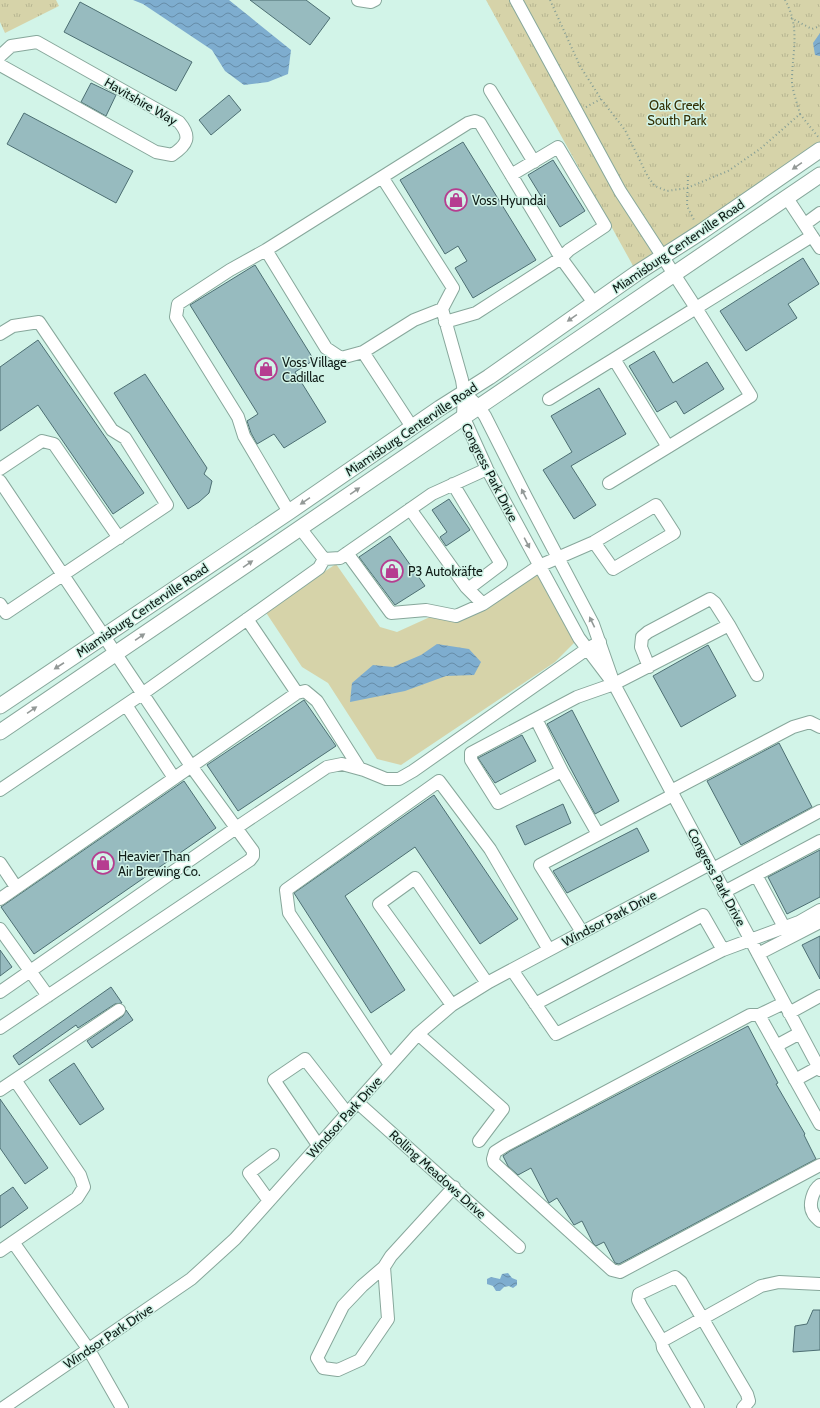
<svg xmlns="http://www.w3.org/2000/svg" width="820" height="1408" viewBox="0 0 820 1408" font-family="Cabin,sans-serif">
<defs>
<pattern id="park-tufts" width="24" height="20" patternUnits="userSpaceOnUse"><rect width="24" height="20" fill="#d6d3a9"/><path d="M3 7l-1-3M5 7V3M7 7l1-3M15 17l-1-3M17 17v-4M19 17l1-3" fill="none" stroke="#b7b591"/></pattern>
<pattern id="water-waves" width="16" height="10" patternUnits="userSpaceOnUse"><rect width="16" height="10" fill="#7eadcf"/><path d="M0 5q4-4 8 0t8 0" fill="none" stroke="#668ca7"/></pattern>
</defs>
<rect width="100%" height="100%" fill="#d2f4e8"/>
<!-- green -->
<path fill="#d6d3a9" d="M336 564 380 627 397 632 430 617 458 621 539 566 579 638 555 662 401 765 377 759 328 683 302 667 265 611Z"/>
<!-- park -->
<path fill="url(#park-tufts)" d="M0 0H56L59 6 5 33 0 22Z
M486 0H820V150L637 273Z"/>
<!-- water -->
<path fill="url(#water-waves)" d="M133 0H229L291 50 288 74 268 82 244 85 225 71 212 50 143 4Z
M820 33V56L815 55 813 43Z
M437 644 469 649 481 662 474 675 446 676 405 691 350 702 352 683 373 665 393 667 421 655Z
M508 1273 512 1278 517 1280V1285L513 1288 509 1286 504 1287 500 1291H496L493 1286 487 1284V1279L491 1277 500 1279 502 1274Z"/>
<!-- building -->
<path fill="#97bbbf" stroke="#4d6f73" d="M250 0H306L330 18 310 45Z
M80 2 192 62 176 91 64 32Z
M91 83 116 95 106 116 81 102Z
M229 95 241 110 211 135 199 120Z
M24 113 133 171 116 203 7 144Z
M463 142 536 260 473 298 455 268 467 261 458 246 445 254 400 180Z
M553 160 585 211 560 227 528 175Z
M803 258 819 284 788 304 797 318 746 351 720 311Z
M255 265 314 360 295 372 326 422 284 448 274 434 257 444 251 433 247 421 258 414 190 305Z
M38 340 144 493 113 514 38 405 0 431V367Z
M654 351 673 383 707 362 724 389 684 414 676 401 657 412 629 366Z
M145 374 207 468 204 474 212 481 209 493 199 502 188 509 114 393Z
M599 388 626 434 571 466 596 505 574 519 543 470 572 452 551 416Z
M449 499 470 530 446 546 440 537 447 532 432 510Z
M390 536 425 586 395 605 359 557Z
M708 645 736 696 681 727 653 676Z
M304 700 336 746 238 811 207 765Z
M572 710 619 801 595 814 547 724Z
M522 735 536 761 495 783 478 758Z
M779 743 812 807 741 845 707 781Z
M184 781 216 828 34 954 1 907Z
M434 795 518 919 480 944 415 847 345 896 405 990 371 1013 294 893Z
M563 804 571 823 525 845 516 826Z
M637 828 649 851 567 893 553 871Z
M820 850V897L787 914 768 877Z
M820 936V979L802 945Z
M0 950 12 967 0 976Z
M111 987 122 1003 115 1004 78 1028 76 1025 19 1065 13 1056Z
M126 1010 133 1020 92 1048 87 1041 123 1016Z
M748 1026 778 1083 776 1084 805 1134 804 1135 816 1159 619 1264 615 1263 604 1242 596 1246 593 1243 582 1221 574 1225 557 1198 549 1203 531 1168 518 1175 508 1166 503 1156 510 1151Z
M74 1063 104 1109 80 1125 49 1080Z
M0 1099 48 1168 25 1184 0 1148Z
M13 1187 28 1208 0 1228V1196Z
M813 1310H820V1350L793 1352 795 1326 807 1324Z"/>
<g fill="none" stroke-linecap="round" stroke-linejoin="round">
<!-- minor casing -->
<g stroke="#87a79b" stroke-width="14">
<path id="minor" d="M358 0 371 2 375 0
M516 0 620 191 696 308 751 396 668 447 614 359 812 236 787 198
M0 56 11 46 37 42 179 122C192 137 187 145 172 155L156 152 0 65
M490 90 534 162
M382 177 453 288 442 309 462 380 464 393 463 416 487 469 579 638 610 679
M805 224 820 213
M812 236 820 248
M266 250 326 348 341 358 363 352 412 427
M445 322 476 313 561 258 569 250 605 226 558 147 511 175
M0 334 13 326 39 322 112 430 125 438 167 505 6 613 0 604
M363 352 414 320 442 309
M464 393 478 406 485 416 526 497 593 624 614 684 820 1070
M549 399 614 359
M0 469 42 441 54 444 119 538
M0 481 191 766 253 851V856L250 860 0 1028
M609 483 668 447
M453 484 501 564 468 589
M410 509 466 587 483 604
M289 512 244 436 238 417 176 317 178 304 230 270 266 250 468 123 475 121 480 123 561 258 594 303
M300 528 324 559 340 558 432 494 487 469
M347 553 391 613 426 610 456 616 483 604 539 566 592 543 594 542 656 505 674 533 613 569 594 542
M247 619 297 693
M649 667 641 647 642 637 648 632 710 599 715 603 729 625
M126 705 174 778
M536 719 562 771
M0 790 142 694 319 568 324 559
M671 791 793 727 810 722 820 727
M598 834 562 771 498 803 471 760V753L577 697 614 684 729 625 757 675
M0 863 16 887
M713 869 820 811
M756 875 784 927
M724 892 820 841
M0 899 297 693 305 691 317 701 360 769
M0 929 48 996
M582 932 540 865 673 795
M758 954 820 922
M512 970 556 1034 723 950 799 922 820 910
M0 992 236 828 327 767 342 764 364 770 386 779H399L413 771 587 649 600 642
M784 1003 759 1015 820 1124
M535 1004 703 915 723 950
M452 1005 379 904 415 878 487 983
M789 1013 820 996
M759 1015H750L506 1145 495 1152 493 1159 494 1163 612 1270 620 1272 820 1165
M418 1034 503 1109 479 1141
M776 1046 800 1033
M390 1065 289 913 286 890 439 781 490 849 549 950
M795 1080 819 1067
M0 1090 119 1010
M357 1102 519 1247
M318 1145 274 1080 305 1059 347 1113
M820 1185C813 1190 808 1205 813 1213 814 1216 818 1219 820 1221
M269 1201 249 1173 273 1155
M13 1242 89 1350 122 1408
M0 1251 77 1198 84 1187 80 1175 15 1080
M384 1267 388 1319 360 1360 338 1370 323 1368 317 1358 343 1306 362 1286 384 1267 391 1256 454 1187
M662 1341 641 1306 638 1300 639 1294 675 1277 681 1282 747 1394 749 1401 743 1408
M3 1408 191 1279 235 1239 418 1034 452 1005 489 982 710 864
M698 1408 663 1348 662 1341 761 1286 779 1282 820 1284"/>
</g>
<!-- major casing -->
<g stroke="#87a79b" stroke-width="17">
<path id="major" d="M0 706 289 512 440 408 489 377 637 273 701 232 820 150
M0 732 820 175"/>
</g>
<!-- path -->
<path stroke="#859e95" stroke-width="2" stroke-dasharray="1 3" stroke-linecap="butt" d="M550 0 580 66 601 99 625 130 648 177 655 186 667 191 687 188 728 171 760 149 800 114C797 102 791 88 792 77 793 49 800 27 785 0
M791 18 812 29 820 26
M586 107 601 99
M800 114 819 138
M688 176 687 206 694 220"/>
<!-- minor -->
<use href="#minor" stroke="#fff" stroke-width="12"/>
<!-- major -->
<use href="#major" stroke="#fff" stroke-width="15"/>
</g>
<!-- one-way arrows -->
<defs><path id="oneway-solid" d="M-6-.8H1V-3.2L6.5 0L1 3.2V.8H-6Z"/></defs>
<g fill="#939997">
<use href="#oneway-solid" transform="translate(797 166) rotate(145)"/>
<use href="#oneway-solid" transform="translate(572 318) rotate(145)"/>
<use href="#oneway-solid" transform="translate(355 491) rotate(-35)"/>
<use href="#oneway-solid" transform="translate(524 494) rotate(-117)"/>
<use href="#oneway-solid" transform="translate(305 501) rotate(146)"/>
<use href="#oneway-solid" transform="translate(527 543) rotate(62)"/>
<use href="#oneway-solid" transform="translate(248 564) rotate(-34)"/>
<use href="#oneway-solid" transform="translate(592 622) rotate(-116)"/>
<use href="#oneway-solid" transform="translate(140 637) rotate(-34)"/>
<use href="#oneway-solid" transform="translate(59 666) rotate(147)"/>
<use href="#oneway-solid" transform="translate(32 710) rotate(-34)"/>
</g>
<!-- icons -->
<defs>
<g id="shop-ring" transform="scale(1.15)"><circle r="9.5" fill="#d2f4e8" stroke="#b63d90" stroke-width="1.5"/><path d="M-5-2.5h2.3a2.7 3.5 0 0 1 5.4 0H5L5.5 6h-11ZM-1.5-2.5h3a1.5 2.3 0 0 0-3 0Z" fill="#b63d90"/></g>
</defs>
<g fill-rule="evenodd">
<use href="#shop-ring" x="456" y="200"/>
<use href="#shop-ring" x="266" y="369"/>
<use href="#shop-ring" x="392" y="571"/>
<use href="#shop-ring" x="103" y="863"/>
</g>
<g text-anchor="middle" stroke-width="3" stroke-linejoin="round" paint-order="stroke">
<!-- street labels -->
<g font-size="13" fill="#101d18" stroke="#d2f4e8">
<text transform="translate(141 101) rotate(30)" y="5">Havitshire Way</text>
<text transform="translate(678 246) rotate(-34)" y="5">Miamisburg Centerville Road</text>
<text transform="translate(411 429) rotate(-34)" y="5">Miamisburg Centerville Road</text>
<text transform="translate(490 472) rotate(63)" y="5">Congress Park Drive</text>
<text transform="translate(142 610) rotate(-34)" y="5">Miamisburg Centerville Road</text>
<text transform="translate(717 877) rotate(62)" y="5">Congress Park Drive</text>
<text transform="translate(609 918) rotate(-28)" y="5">Windsor Park Drive</text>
<text transform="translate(344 1117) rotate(-48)" y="5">Windsor Park Drive</text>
<text transform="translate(438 1174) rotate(42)" y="5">Rolling Meadows Drive</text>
<text transform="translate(108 1336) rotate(-34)" y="5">Windsor Park Drive</text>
</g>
<!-- park labels -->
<g font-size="13" fill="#332f03" stroke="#d2f4e8">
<text x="677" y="110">Oak Creek<tspan x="677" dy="15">South Park</tspan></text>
</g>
<!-- poi labels -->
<g font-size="13" fill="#101d18" stroke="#d2f4e8" text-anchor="start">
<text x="472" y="205">Voss Hyundai</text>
<text x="282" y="367">Voss Village<tspan x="282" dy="15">Cadillac</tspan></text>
<text x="408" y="576">P3 Autokräfte</text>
<text x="118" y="861">Heavier Than<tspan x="118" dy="15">Air Brewing Co.</tspan></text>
</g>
</g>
</svg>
